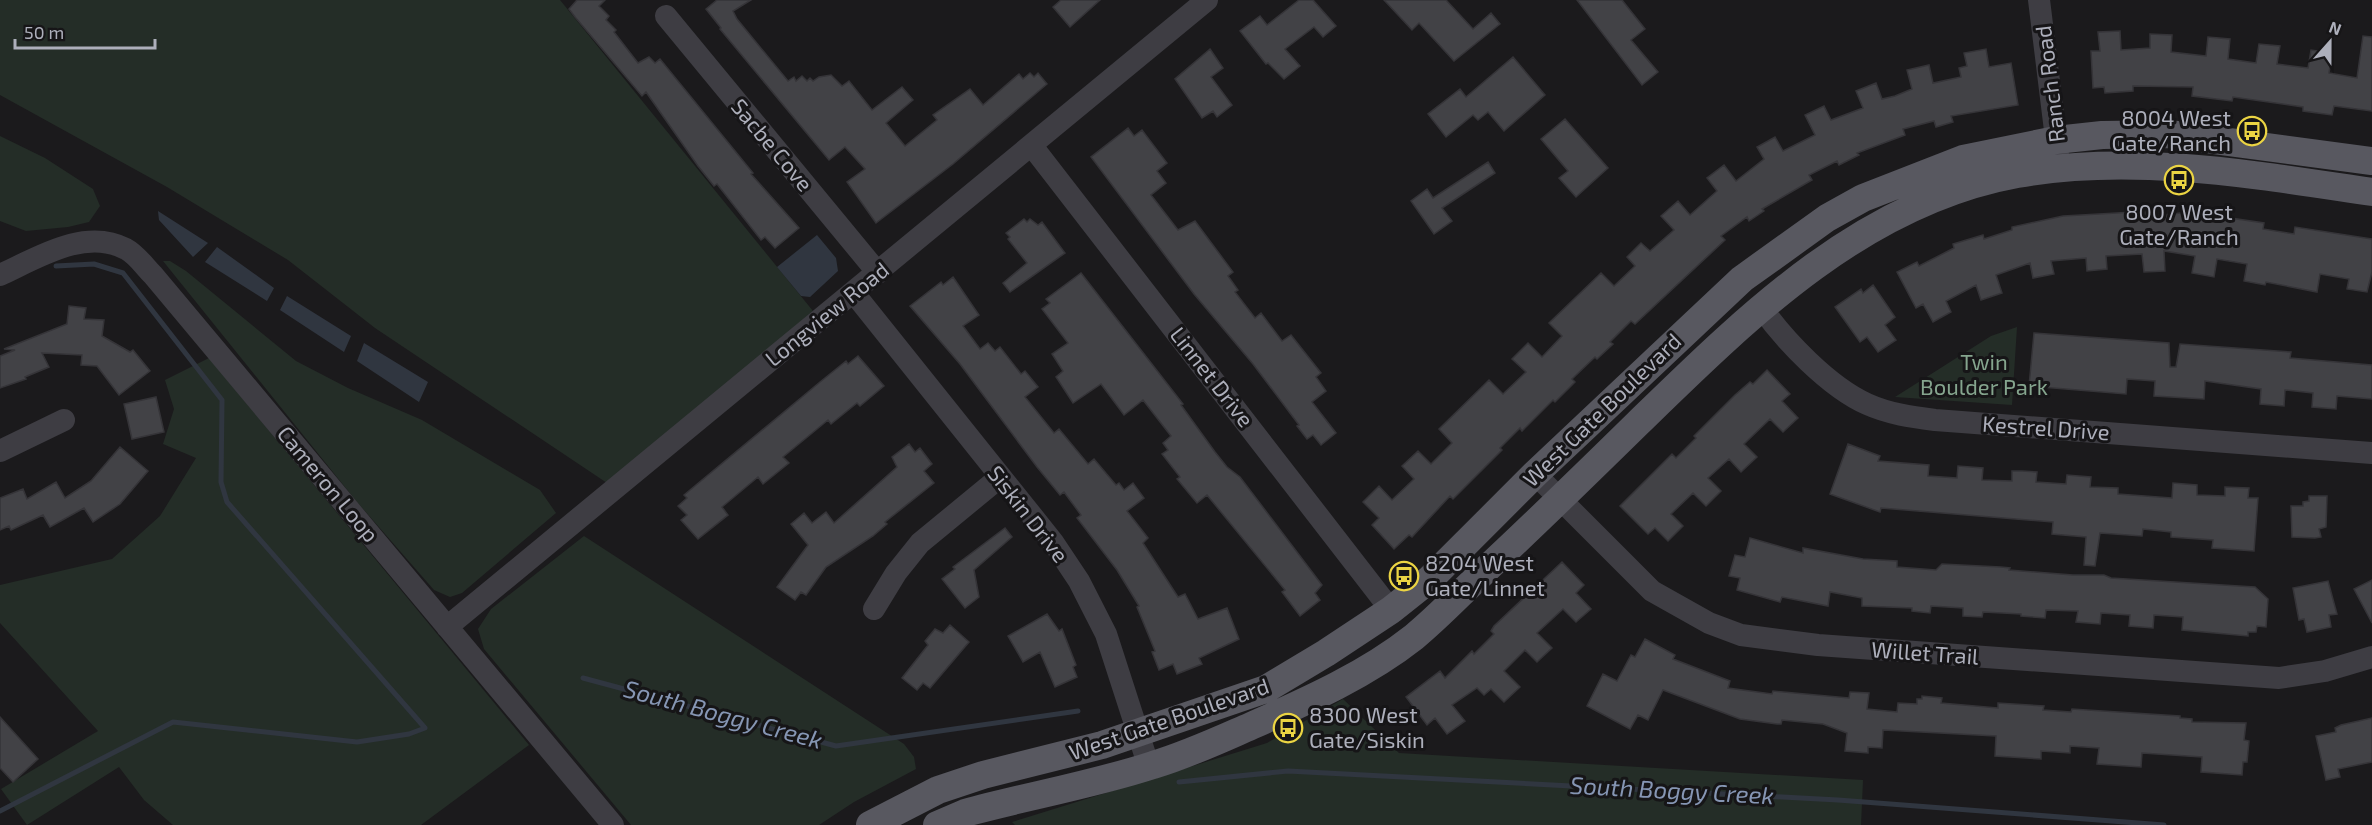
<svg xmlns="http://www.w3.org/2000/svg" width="2372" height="825" viewBox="0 0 2372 825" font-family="'Exo 2',sans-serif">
<rect width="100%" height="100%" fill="#1b1a1c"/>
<!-- green -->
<path fill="#242d27" d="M0 0H560L813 311 610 485 375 328 288 260 167 187 0 95Z
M0 136 45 158 93 189 100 206 89 222 68 227 26 231 0 221Z
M163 261H170L186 271 296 361 348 388 422 420 540 490 556 513 462 593 450 597 434 590 357 502Z
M2017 327 2012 405 1895 397 1991 336Z
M209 358 529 745 421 825H173L144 800 119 767 27 825 1 789 98 731 0 623V585L112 559 160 516 196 458 163 444 174 409 165 380Z
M584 536 904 744 914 757 916 769 854 802 819 825H631L484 649 478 629 491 609Z
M1343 699 1399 753 1863 780 1861 825H1015L1012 822 1267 743Z"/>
<!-- water -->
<path fill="#303640" d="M158 211 208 243 193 257 159 220Z
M817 235 836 258 838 271 810 297 801 296 777 267Z
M217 247 274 288 267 301 205 262Z
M287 296 351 336 344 352 280 310Z
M364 343 428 382 419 402 357 361Z"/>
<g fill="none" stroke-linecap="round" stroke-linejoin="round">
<!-- stream -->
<path stroke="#303640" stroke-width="5" d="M583 678 836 746 1078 711
M1179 782 1288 771 1838 800 2164 825
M0 811 173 722 357 742 409 734 425 728 227 502 221 482 222 400 123 273 94 264 56 266"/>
</g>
<!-- building -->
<path fill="#424246" stroke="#353438" stroke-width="1.5" d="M577 0H605L599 6 609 16 606 20 616 30 614 32 638 63 649 57 655 63 660 59 753 173 751 174 799 228 775 248 765 237 761 240 717 184 714 186 698 166 646 92 642 96 575 17 569 9Z
M717 0H751L733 11 737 19 788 81 794 77 796 81 802 76 807 81 810 78 813 81 819 77 831 75 842 86 849 81 872 110 902 87 913 100 886 123 905 146 937 120 933 115 970 89 983 105 1019 74 1023 79 1030 73 1034 77 1038 73 1047 84 953 164 876 223 847 182 865 169 845 147 829 160 720 29 721 28 706 9Z
M1061 0H1100L1070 27 1053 7Z
M1299 0H1313L1336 26 1323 37 1314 27 1285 49 1300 66 1284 79 1268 63 1266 64 1240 31 1260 16 1267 25Z
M1384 0H1446L1473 29 1491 13 1500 24 1454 61 1419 23 1412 30Z
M1577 0H1622L1645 29 1631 40 1658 72 1642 85Z
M2120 31 2121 50 2150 48V34L2172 35 2171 52 2206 56 2208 37 2230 39 2228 59 2256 63 2259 44 2280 46 2277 64 2308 68 2311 50 2332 53 2329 73 2357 78 2363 36 2372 37V111L2334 106 2332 115 2303 111V107L2233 97 2232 101 2192 96 2193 87 2133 86V91L2105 93 2104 87 2093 88 2091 51H2100L2098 32Z
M1210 49 1223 68 1211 77 1232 105 1217 117 1213 111 1202 118 1175 79Z
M1986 49 1989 67 2011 63 2018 105 1951 116 1953 122 1936 127 1934 121 1903 129 1905 135 1857 153 1859 155 1839 165 1837 161 1809 175 1812 180 1762 209 1764 211 1749 221 1747 217 1721 236 1725 240 1635 324 1631 321 1610 342 1613 344 1597 359 1595 357 1572 379 1575 382 1555 402 1553 400 1522 431 1520 428 1500 448 1502 450 1453 499 1450 496 1412 537 1409 535 1394 549 1372 525 1379 518 1363 502 1379 486 1392 500 1414 479 1402 466 1418 451 1431 464 1452 443 1439 429 1489 380 1503 394 1526 372 1512 359 1528 343 1542 357 1562 336 1549 323 1601 273 1614 286 1635 266 1627 257 1641 243 1650 251 1674 230 1661 216 1678 201 1690 215 1717 191 1707 178 1724 165 1736 181 1764 159 1757 147 1775 137 1783 151 1815 135 1805 115 1824 106 1831 120 1863 108 1856 91 1876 83 1882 99 1895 96 1912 89 1907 70 1929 65 1933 83 1961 77 1959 68 1967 66 1964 53Z
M1513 57 1545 95 1504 131 1488 112 1478 120 1473 115 1446 137 1428 114 1460 89 1466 97Z
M1565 119 1608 168 1576 197 1559 178 1568 171 1541 139Z
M1128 128 1134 136 1142 130 1167 163 1157 171 1166 183 1151 195 1178 230 1195 221 1233 272 1228 276 1238 290 1235 292 1255 318 1261 313 1282 341 1291 335 1321 373 1316 377 1326 391 1312 402 1336 433 1321 445 1313 435 1307 439 1297 426 1299 425 1253 364 1194 294 1091 157Z
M1488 162 1495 173 1442 208 1452 221 1434 234 1411 201 1427 189 1433 198Z
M2152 211 2153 216 2190 212 2264 223 2263 229 2294 234 2295 227 2372 239V272L2367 292 2347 289 2349 279 2320 274 2317 292 2266 282 2265 285 2244 281 2247 264 2217 259 2214 277 2192 273 2195 256 2164 251 2165 271 2144 272 2142 254 2106 256 2107 269 2087 271 2086 258 2051 261 2054 274 2033 278 2030 263 1996 275 2002 293 1981 300 1976 285 1946 301 1951 312 1933 322 1923 304 1916 308 1897 272 1917 262 1919 266 1954 248 1953 244 1983 235 1984 239 2012 230V227L2063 216Z
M1024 219 1027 222 1030 219 1038 225 1042 222 1065 253 1010 292 1003 283 1027 263 1008 239 1010 237 1006 233Z
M1081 273 1183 404 1181 405 1215 452 1227 467 1240 477 1322 585 1315 593 1320 600 1300 616 1282 592 1285 590 1207 495 1197 503 1177 479 1180 477 1162 454 1168 450 1163 443 1171 436 1143 400 1124 415 1101 384 1073 403 1056 377 1063 371 1052 354 1068 343 1042 309 1050 303 1046 299Z
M953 277 979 315 963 326 980 349 988 343 995 351 1000 347 1021 374 1025 371 1038 387 1025 397 1054 433 1059 429 1088 464 1094 459 1116 485 1119 483 1124 490 1133 483 1144 498 1127 511 1148 538 1143 543 1178 597 1185 594 1198 619 1227 608 1239 639 1199 658 1202 664 1177 674 1173 664 1159 670 1152 652 1155 651 1137 607 1139 606 1117 570 1077 518 1081 515 1064 492 1060 495 1037 467 960 364 910 306 941 282 943 285Z
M1873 285 1895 317 1885 325 1896 340 1878 352 1867 337 1860 342 1835 307 1861 289 1863 293Z
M69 306 86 308 84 319 104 320 102 336 130 352 133 350 150 371 119 395 97 366 81 365 82 355 42 353 49 367 25 377 26 379 0 388V356L15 350 4 349 67 324Z
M2034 333 2169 343 2170 367H2176L2180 344 2291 352 2290 358 2372 365V399L2337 396 2336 409 2312 407 2313 393 2285 390 2284 406 2260 404 2261 389 2205 381 2204 399 2154 396 2155 381 2127 379 2126 394 2029 386Z
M858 356 884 386 860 406 857 403 831 424 828 420 783 457 789 463 763 484 758 477 722 507 728 515 698 539 681 520 687 515 678 506 687 498 684 495 820 382 846 361 848 364Z
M1767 370 1790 394 1782 401 1798 418 1783 432 1770 419 1744 444 1757 457 1741 472 1729 459 1708 478 1721 491 1706 506 1693 493 1671 514 1683 526 1668 541 1655 528 1648 534 1620 506 1672 454 1676 458 1696 438 1694 436 1735 395 1750 382 1753 384Z
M156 397 164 432 132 439 124 404Z
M909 444 915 452 920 448 932 464 924 471 934 483 885 522 887 524 873 536 826 567 806 595 801 592 795 600 777 587 808 545 791 524 804 513 812 523 826 512 834 523 897 467 892 457Z
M1848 444 1880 456 1878 461 1929 465 1928 476 1957 478 1958 466 1983 468 1982 480 2012 481V471H2022L2037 472 2036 482 2066 484 2067 475 2091 477 2090 487 2118 488V494L2172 498 2173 483 2197 485V495L2225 496V487L2249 488 2248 498H2258L2254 551 2212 548 2213 540 2171 537V532L2143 529 2142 536 2100 533 2095 566 2084 565 2086 537 2052 534 2053 522 1881 508 1880 512 1830 494Z
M120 447 148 471 120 504 93 522 84 508 50 527 43 515 11 530 9 526 0 530V498L23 489 27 499 56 482 65 498 91 481Z
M2309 496H2327L2326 527 2319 529 2321 537 2315 538 2292 537 2291 506H2303V502L2309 501Z
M1005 528 1012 537 974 570 979 597 965 608 942 579 955 569 953 567Z
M1750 538 1803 553V548L1863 559 1897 561V567L1936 570 1942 564 2001 567 2010 568 2009 570 2073 575H2104L2111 578 2255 587 2268 599 2266 627 2257 626 2256 632H2248V636L2182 630 2183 617 2154 615 2153 628 2129 626 2130 615 2101 613 2100 624 2076 622 2078 611 2046 610 2045 618 2021 616V614L1983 612 1982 617 1963 616V608L1931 606 1930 613 1912 611V608L1862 606V598L1830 592 1828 606 1782 597 1780 602 1737 590 1740 578 1729 576 1735 555 1745 557Z
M1562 562 1584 585 1576 593 1591 609 1576 622 1563 609 1537 633 1552 648 1537 662 1525 650 1504 671 1520 687 1504 702 1491 689 1484 695 1477 688 1452 705 1465 721 1447 734 1435 718 1427 725 1406 697 1440 671 1445 678 1472 651 1474 654 1494 634 1491 631 1494 626Z
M2372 580V623L2354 589Z
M2328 581 2337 614 2329 615 2331 627 2307 632 2304 619 2299 620 2293 588Z
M1047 614 1059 631 1062 629 1076 665 1073 667 1077 677 1055 687 1040 652 1023 662 1008 636Z
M950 625 969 642 930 688 923 683 917 690 902 678 928 645 925 641 935 629 943 633Z
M1645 639 1675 655 1673 659 1730 681 1728 688 1772 694 1773 691 1849 698 1850 692 1869 693 1867 709 1897 712 1898 703 1917 704V699H1922V696L1942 698 1941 703 1998 708V703L2044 706 2043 710 2071 712 2072 709 2180 716V718L2192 719V722L2246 723 2244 740 2249 741 2247 762H2243L2242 775 2201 772 2202 757 2142 753 2141 767 2097 764 2099 748 2070 746V753L2041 751V759L1995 756 1996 736 1883 730 1882 748 1868 747V753L1845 751 1847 733 1823 724 1782 720 1781 724H1777L1740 719 1663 690 1648 720 1638 715 1630 729 1587 706 1603 674 1617 681 1631 655 1635 657Z
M0 717 38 759 13 782 0 768Z
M2372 718V762L2338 769 2340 777 2326 780 2316 736 2336 732 2335 728 2341 725Z"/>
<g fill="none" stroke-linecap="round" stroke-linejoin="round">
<!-- minor -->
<path stroke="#3e3d43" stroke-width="22" d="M2039 0 2058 155
M666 16 878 273
M1032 146 1391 610
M0 275C37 258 85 227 126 249 136 254 145 267 153 275L613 825
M853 292 1053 542 1079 581 1106 634 1149 767
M1761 307C1784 340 1829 387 1867 404 1889 414 1912 417 1935 420L2372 453
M0 451 64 420
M1535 474 1652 591 1709 623 1741 635 1818 645 2279 678 2325 671 2372 657
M874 609 896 573 920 543 999 478
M447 627 1207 0"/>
<!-- major -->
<path stroke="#585860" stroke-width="28" d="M870 825 938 790 983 775 1102 745 1266 689 1326 653 1391 610 1430 579 1535 474 1742 279 1827 218 1863 198 1963 159 2056 140 2102 135 2169 134 2372 161
M937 825 965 813C1027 796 1092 785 1153 765 1187 755 1219 740 1251 726 1307 701 1366 675 1414 637 1437 618 1458 596 1479 576 1533 526 1585 475 1637 424 1746 318 1862 202 2017 174 2134 153 2256 175 2372 192"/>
</g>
<!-- icons -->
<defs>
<g id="bus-ring" transform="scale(1.5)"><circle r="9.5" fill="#161517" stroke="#ebd443" stroke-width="1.5"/><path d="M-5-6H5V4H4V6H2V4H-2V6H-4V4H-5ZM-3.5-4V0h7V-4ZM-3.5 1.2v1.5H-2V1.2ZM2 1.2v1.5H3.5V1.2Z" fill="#ebd443"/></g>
</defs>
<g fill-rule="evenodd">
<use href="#bus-ring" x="2252" y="131"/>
<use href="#bus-ring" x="2179" y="180"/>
<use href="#bus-ring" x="1404" y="576"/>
<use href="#bus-ring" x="1288" y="728"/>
</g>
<g text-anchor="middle" stroke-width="6" stroke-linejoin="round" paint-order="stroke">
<!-- street labels -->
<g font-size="22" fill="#adafbb" stroke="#161517">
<text transform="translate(2050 84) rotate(-97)" y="8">Ranch Road</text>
<text transform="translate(772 145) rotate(50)" y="8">Sacbe Cove</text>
<text transform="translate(827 314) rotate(-39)" y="8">Longview Road</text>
<text transform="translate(1212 377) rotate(52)" y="8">Linnet Drive</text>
<text transform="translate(1602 410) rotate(-44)" y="8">West Gate Boulevard</text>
<text transform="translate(2046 428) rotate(4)" y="8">Kestrel Drive</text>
<text transform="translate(328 484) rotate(50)" y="8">Cameron Loop</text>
<text transform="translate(1028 514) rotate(52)" y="8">Siskin Drive</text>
<text transform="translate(1925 653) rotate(4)" y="8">Willet Trail</text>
<text transform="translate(1169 719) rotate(-19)" y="8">West Gate Boulevard</text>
</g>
<!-- poi labels -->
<g font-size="22" fill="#adafbb" stroke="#161517" text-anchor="start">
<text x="2231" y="126" text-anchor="end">8004 West<tspan x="2231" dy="25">Gate/Ranch</tspan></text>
<text x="2179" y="220" text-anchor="middle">8007 West<tspan x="2179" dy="25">Gate/Ranch</tspan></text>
<text x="1425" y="571">8204 West<tspan x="1425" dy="25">Gate/Linnet</tspan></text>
<text x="1309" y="723">8300 West<tspan x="1309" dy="25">Gate/Siskin</tspan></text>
</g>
<!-- park labels -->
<g font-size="22" fill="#85a58e" stroke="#161517">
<text x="1984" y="370">Twin<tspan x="1984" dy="25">Boulder Park</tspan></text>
</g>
<!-- water labels -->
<g font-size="24" font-style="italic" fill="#8696b4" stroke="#161517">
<text transform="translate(723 715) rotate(15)" y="8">South Boggy Creek</text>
<text transform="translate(1672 791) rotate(3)" y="8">South Boggy Creek</text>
</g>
</g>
<!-- north arrow -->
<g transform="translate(2330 42) rotate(21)" stroke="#161517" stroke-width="4.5" paint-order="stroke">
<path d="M0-4.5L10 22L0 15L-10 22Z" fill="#adafbb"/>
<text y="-9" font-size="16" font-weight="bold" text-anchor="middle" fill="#adafbb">N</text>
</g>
<!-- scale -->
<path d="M15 39v9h140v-9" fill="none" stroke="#adafbb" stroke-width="3"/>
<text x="24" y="39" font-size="18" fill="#adafbb" stroke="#161517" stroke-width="4.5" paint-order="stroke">50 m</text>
</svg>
